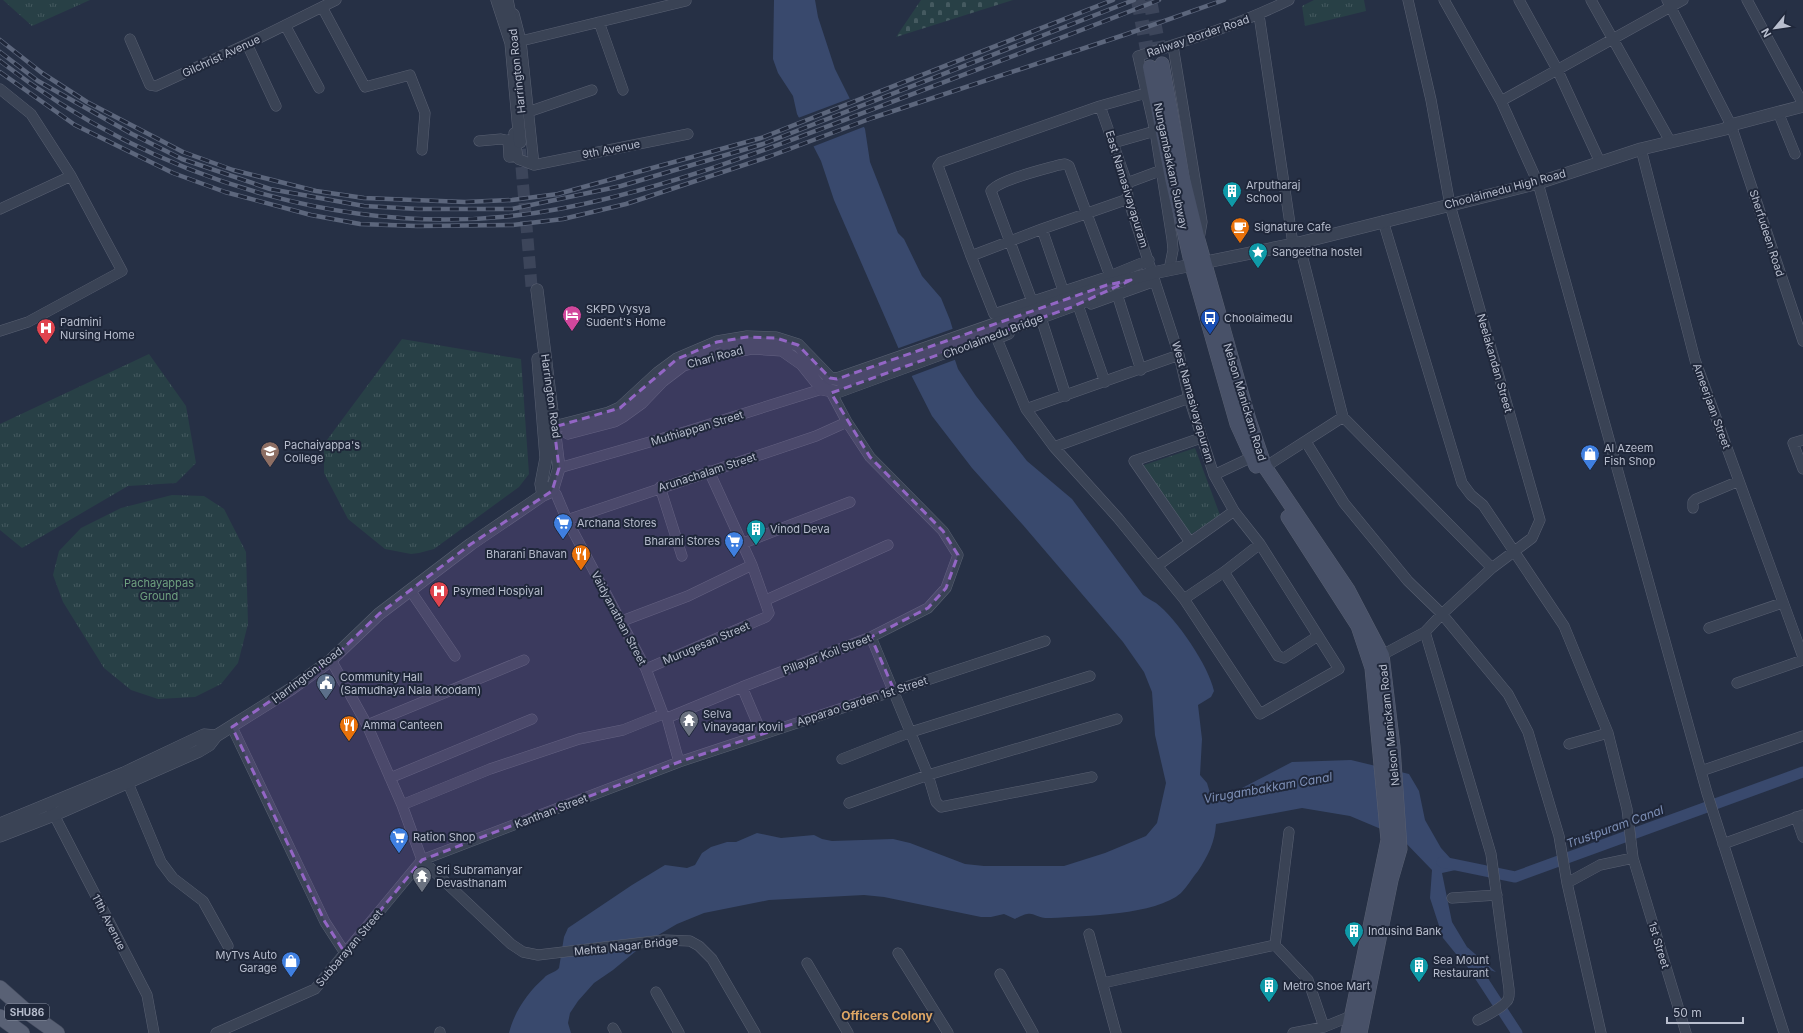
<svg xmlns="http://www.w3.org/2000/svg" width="1803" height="1033" viewBox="0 0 1803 1033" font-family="Inter,sans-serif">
<defs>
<pattern id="cemetery-stones" width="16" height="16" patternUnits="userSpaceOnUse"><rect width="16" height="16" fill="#284046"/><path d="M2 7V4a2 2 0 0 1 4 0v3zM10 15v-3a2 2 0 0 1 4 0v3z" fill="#455a60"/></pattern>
<pattern id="park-tufts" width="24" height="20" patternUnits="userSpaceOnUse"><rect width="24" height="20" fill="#284046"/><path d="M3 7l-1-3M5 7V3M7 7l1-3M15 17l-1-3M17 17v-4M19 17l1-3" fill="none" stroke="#455a60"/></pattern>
</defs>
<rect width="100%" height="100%" fill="#263045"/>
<!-- cemetery -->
<path fill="url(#cemetery-stones)" d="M921 0H1013L896 37Z"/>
<!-- park -->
<path fill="url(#park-tufts)" d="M3 0H90L32 26Z
M1314 0H1364L1366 11 1305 26 1302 6Z
M402 339 521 359 529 474 519 487 434 549 419 553 411 554 385 549 348 519 324 473V444Z
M149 354 186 406 196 463 176 483 128 486 22 548 0 530V424Z
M1195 448 1220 515 1187 537 1141 466Z
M172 495 204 496 224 509 246 552 248 624 238 663 221 684 195 697 158 699 131 690 104 668 63 602 53 575 59 551 81 528 121 508Z"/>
<!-- water -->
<path fill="#39496d" d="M774 0H815L818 17 835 69 865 129 870 162 898 233 904 239 922 276 941 298 950 320 953 330 954 357 958 369 976 396 1027 461 1072 499 1143 595C1147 598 1151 600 1156 603 1176 618 1209 666 1214 691L1211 697 1198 705 1202 739 1200 775 1207 783 1213 803 1292 762 1351 760 1409 774 1419 791 1425 820 1441 848 1460 869 1442 873 1452 922 1467 947 1496 972 1473 965 1456 954 1443 938 1430 898 1432 870 1400 837 1350 816 1302 808 1216 824C1215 842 1208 856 1198 871 1192 878 1187 887 1181 893 1156 915 1085 916 1051 918 1032 919 1036 907 1015 919L1004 914 991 917H981L884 897 864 895 769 900 704 913 677 924 660 934 642 946 613 970 594 983 578 1001 570 1013 568 1023 571 1033H509C514 1012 528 992 544 978 548 973 555 973 559 968L564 937 568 928 632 885 665 865 687 868 695 865 702 853 711 847 727 842H736L757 833 781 838 814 835 822 839 832 841 893 839 910 843 965 864 984 866H1064L1105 853 1146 836 1157 823 1166 783 1155 735 1152 692 1144 672 1123 642 1023 525 972 468 932 416 904 361 834 200 821 161 797 114 793 96 778 73 773 59Z"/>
<!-- pier -->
<path fill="#263045" d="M851 98 866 126 812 147 798 118Z
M955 328 957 359 909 377 896 349Z"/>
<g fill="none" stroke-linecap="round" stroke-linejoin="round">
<!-- canal -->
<path stroke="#39496d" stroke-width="11" d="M1442 862 1515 877 1803 772
M1465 953 1517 1033"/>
<!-- tertiary-tunnel -->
<path stroke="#3c455a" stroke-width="12" stroke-dasharray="12 6" stroke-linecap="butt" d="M520 149 532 292"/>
<!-- secondary-tunnel -->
<path stroke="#3c455a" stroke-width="14" stroke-dasharray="14 7" stroke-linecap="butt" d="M1138 0 1150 67
M1150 0 1162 64"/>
<!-- minor casing -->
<g stroke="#596072" stroke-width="11">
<path id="minor" d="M1444 0 1501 101 1538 183 1707 793 1784 1033
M1519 0 1557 69 1600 162
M1591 0 1670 141
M1667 0 1731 125 1803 341
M1747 0 1803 104
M322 7 365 87 410 75 425 113 422 150
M1259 15 1293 244
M599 22 623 90
M285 25 319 88
M130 39 150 85 156 86 247 44 336 0
M521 41 686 1
M247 44 276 106
M1173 46 1202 222 1199 239
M0 89 31 114 71 176 122 271 28 322 0 331
M1146 93 1100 106 941 162 938 166 971 256 994 314 1110 276 1149 260
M1501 101 1683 0
M528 112 592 90
M1778 112 1795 154
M514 133 518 159 534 165 521 41 514 14
M508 140 509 157 517 156
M479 141 501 139 514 142
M1113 143 1155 131
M1641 149 1695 360 1803 657
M534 165 688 134
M1127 183 1162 170
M0 209 71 176
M1383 221 1462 483 1471 495 1483 505 1564 626 1608 733 1627 809 1633 858 1686 1033
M1042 229 1063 290
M1299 243 1343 417 1492 568
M971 256 1042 229 1128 199
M1169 270 1173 250 1172 239 1155 131 1138 56C1189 40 1241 24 1289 0
M1117 294 1141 370
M1032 301 991 191C998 180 1045 169 1059 165L1065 164 1069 166 1110 276
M1091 304 1155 281
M1079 308 1105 382
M1042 321 1066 396
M1009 334 997 339 1026 409 1054 447 1118 518 1184 599 1260 714 1339 669 1260 544 1234 511 1214 475 1189 398 1179 355 1128 199 1127 183 1100 106
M1026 409 1179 355
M1803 440 1793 443 1803 469
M1306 442 1344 503 1408 581 1442 614 1508 694 1528 732 1559 836 1567 883 1601 1033
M1054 447 1189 398
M1265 467 1343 417
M559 468 688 431 822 389 830 378
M1214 475 1252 457
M547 487 556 494 567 520 646 669 663 714 667 718 679 762
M660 487 682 556
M1693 508V502L1696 499 1739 481
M567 520 816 436 847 422
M1190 542 1134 461 1201 438
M741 544 850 502
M1157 566 1234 511
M1224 572 1278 656 1284 658 1318 636
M410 590 455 656
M1184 599 1224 572 1260 544
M766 600 888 545
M622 621 688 596 752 565
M1709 628 1782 603
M1425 632 1491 854 1509 989C1509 992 1510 998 1507 1001 1501 1009 1487 1015 1478 1020
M871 637 928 775 936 802 941 807 1092 777
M1382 655 1425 632 1442 614 1492 568 1532 538 1540 520 1450 205 1431 100 1408 0
M331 660 367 725 402 805 422 860 511 944 523 952 538 955 664 940 690 941 699 946 712 959 755 1033
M646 669 766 617 769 613 752 565 709 471
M1737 683 1803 660
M742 687 762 734
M667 718 742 687 871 637 928 608 946 588 958 555 943 531 870 457 847 422 831 392
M367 725 524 660
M232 727 325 922 345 953
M1569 744 1608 733
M842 759 911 732 1090 676
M1701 771 1803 736
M125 776 161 862 173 878 203 901 228 946
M390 778 532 719
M849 803 928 775 1117 719
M402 805 490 769 579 739 623 730 663 714
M51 809 147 995 154 1033
M1796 817 1803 837
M1723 844 1803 815
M1567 883 1600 865 1633 858
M1452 898 1497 895
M1089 934 1116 1033
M1275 945 1308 980 1324 1027
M898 953 948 1033
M807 963 848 1033
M1000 974 1033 1033
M1103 983 1275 945 1289 832
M656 992 679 1033
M613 1028 616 1033
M440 1032V1033
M216 1033 315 989 422 860 679 762 1045 641
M1293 1033 1324 1027 1356 1014"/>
</g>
<!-- tertiary casing -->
<g stroke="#596072" stroke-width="13">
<path id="tertiary" d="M497 0 511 43 520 142
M507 0 512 24
M538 359 546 458 541 484 543 495
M554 427 609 413 620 408 658 373 677 359 717 342 747 337 776 338 798 345 830 378 837 379 1107 285 1153 273 1299 243 1538 183 1641 149 1725 129 1731 125 1803 106
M568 433 614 421 623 416 641 403 662 381 683 365 724 353 752 348 782 350 802 364 822 389 837 392 1099 296
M0 824 124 773 204 735 216 736 291 689 331 660 379 614 471 544 543 495 552 491 559 468 537 290
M0 836 54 815 199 751 209 745 216 736"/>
</g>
<!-- secondary casing -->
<g stroke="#596072" stroke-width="15">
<path id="secondary" d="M1162 64 1182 175 1198 240 1249 420 1265 467 1348 590 1382 655 1393 747 1400 849 1391 880 1360 1033
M1150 67 1172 178 1192 266 1237 424 1256 466
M1288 517 1358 626 1372 668 1388 840 1348 1033"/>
</g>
<!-- primary casing -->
<g stroke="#444b5e" stroke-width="16">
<path id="primary" d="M0 988 26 1011 57 1033
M0 1017 22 1033"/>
</g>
<!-- minor -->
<use href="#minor" stroke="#3a4355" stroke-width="10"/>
<!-- tertiary -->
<use href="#tertiary" stroke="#3a4355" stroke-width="12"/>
<!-- secondary -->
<use href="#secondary" stroke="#485168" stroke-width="14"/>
<!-- primary -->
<use href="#primary" stroke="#596175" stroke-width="15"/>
<!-- rail casing -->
<g stroke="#5c667c" stroke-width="4.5">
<path id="rail" d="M0 40 42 73 87 102 183 152 233 170 316 191 364 198 465 202 512 200 558 194 761 138 1113 0
M0 52 38 81 132 134 182 159 270 189 364 206 418 209H512L621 186 763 144 1134 0
M0 61C157 183 366 247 564 208 671 187 774 147 876 108 970 72 1065 37 1159 0
M0 72 75 125 173 173 225 192 311 215 360 224 417 226 513 225 563 219 626 204 768 157 872 118 1127 34 1224 0"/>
</g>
<!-- rail -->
<use href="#rail" stroke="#1f273a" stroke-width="3" stroke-dasharray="9" stroke-linecap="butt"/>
</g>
<!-- marked area -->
<path fill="#9366c5" fill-opacity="0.2" stroke="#9366c5" stroke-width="3" stroke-dasharray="8 5" stroke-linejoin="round" d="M1131 280 1072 307 831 393 870 457 943 531 958 555 946 588 928 608 871 637 894 690 679 762 422 860 345 953 325 922 232 727 331 660 379 614 471 544 552 491 559 468 554 427 620 408 677 359 717 342 747 337 776 338 798 345 830 378 837 379 1107 285Z"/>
<!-- icons -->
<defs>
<g id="building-pin" transform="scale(1)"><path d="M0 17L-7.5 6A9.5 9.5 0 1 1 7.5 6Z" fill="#0f9aa8" stroke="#1f273a"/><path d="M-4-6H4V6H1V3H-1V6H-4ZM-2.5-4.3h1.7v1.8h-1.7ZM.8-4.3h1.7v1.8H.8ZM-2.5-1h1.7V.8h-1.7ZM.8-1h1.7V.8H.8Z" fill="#fff"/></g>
<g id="cafe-pin" transform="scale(1)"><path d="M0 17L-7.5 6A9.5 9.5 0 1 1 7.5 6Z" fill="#e8710a" stroke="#1f273a"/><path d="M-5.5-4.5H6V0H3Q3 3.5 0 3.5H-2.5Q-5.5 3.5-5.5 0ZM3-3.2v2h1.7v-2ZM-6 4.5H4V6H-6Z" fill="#fff"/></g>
<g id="sight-pin" transform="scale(1)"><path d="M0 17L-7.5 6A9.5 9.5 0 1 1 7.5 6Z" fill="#0f9aa8" stroke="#1f273a"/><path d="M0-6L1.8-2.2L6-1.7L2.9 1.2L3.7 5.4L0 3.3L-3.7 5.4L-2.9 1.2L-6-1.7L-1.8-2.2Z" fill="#fff"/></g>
<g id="hotel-pin" transform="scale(1)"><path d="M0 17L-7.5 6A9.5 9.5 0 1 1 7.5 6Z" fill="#d1479c" stroke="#1f273a"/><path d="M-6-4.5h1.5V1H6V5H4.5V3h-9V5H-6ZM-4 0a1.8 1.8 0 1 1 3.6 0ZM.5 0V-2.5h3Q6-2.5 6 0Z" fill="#fff"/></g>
<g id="bus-pin" transform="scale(1)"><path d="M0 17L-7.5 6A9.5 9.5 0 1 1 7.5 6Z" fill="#1a4fb4" stroke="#1f273a"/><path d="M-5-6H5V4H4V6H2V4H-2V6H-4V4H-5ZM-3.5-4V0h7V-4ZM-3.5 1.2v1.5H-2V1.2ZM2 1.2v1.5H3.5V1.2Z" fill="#fff"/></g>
<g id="hospital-pin" transform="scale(1)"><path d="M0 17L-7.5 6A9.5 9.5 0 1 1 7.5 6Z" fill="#e0444e" stroke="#1f273a"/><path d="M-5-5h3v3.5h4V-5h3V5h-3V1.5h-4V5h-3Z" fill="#fff"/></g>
<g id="university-pin" transform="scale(1)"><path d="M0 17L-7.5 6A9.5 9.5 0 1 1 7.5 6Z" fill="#8d6e63" stroke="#1f273a"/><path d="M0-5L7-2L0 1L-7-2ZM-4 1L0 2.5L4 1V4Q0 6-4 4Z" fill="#fff"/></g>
<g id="shop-pin" transform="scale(1)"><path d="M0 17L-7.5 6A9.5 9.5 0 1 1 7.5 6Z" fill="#3f7fe0" stroke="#1f273a"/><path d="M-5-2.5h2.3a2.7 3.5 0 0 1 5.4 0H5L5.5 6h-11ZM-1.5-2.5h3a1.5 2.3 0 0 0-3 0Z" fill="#fff"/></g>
<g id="supermarket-pin" transform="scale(1)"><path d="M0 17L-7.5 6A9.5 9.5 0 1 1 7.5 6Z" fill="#3f7fe0" stroke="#1f273a"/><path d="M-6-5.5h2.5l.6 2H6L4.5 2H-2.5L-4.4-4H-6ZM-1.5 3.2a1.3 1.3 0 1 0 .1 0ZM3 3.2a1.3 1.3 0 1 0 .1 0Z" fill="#fff"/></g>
<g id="restaurant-pin" transform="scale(1)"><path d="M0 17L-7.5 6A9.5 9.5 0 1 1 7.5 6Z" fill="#e8710a" stroke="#1f273a"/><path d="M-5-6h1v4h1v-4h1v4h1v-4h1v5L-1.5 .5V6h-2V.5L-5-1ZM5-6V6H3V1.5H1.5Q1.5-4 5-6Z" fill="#fff"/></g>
<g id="civic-pin" transform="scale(1)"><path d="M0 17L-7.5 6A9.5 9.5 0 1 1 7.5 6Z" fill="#5c6f8a" stroke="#1f273a"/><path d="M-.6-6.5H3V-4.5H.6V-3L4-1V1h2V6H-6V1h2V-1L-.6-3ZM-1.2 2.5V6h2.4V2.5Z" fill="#fff"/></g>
<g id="temple-pin" transform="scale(1)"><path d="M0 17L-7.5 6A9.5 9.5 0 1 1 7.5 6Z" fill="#6b7280" stroke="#1f273a"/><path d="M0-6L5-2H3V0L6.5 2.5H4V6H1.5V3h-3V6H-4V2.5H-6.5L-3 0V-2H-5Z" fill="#fff"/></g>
</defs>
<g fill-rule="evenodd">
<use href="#building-pin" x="1232" y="191"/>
<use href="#cafe-pin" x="1240" y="227"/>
<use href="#sight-pin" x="1258" y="252"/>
<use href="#hotel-pin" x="572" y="315"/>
<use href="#bus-pin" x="1210" y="318"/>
<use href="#hospital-pin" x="46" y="328"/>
<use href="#university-pin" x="270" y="451"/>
<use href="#shop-pin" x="1590" y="454"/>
<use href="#supermarket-pin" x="563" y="523"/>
<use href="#building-pin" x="756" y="529"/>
<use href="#supermarket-pin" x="734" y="541"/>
<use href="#restaurant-pin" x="581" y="554"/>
<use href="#hospital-pin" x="439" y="591"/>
<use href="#civic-pin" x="326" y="683"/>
<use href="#temple-pin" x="689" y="720"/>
<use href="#restaurant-pin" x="349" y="725"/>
<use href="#supermarket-pin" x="399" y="837"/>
<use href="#temple-pin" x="422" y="876"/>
<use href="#building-pin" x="1354" y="931"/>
<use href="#shop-pin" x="291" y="961"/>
<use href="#building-pin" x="1419" y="966"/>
<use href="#building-pin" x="1269" y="986"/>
</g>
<g text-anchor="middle" stroke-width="4" stroke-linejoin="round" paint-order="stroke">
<!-- shield labels -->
<rect fill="#1f273a" stroke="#8a91a2" stroke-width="1" x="5" y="1004" width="44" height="16" rx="3"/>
<g font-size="10" font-weight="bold" fill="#b8bece">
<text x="27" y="1016">SHU86</text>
</g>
<!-- street labels -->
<g font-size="11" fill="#b8bece" stroke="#1f273a">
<text transform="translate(1198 36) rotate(-19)" y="4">Railway Border Road</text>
<text transform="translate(221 56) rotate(-25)" y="4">Gilchrist Avenue</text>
<text transform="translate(517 71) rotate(-96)" y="4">Harrington Road</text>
<text transform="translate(611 149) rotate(-11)" y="4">9th Avenue</text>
<text transform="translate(1171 166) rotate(78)" y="4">Nungambakkam Subway</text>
<text transform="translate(1127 189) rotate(73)" y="4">East Namasivayapuram</text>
<text transform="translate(1505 189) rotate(-15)" y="4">Choolaimedu High Road</text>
<text transform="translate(1767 233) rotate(72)" y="4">Sherfudeen Road</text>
<text transform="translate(993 336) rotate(-21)" y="4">Choolaimedu Bridge</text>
<text transform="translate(715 357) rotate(-15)" y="4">Chari Road</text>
<text transform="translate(1495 363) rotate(74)" y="4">Neelakandan Street</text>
<text transform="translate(551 396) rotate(82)" y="4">Harrington Road</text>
<text transform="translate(1193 402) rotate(74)" y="4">West Namasivayapuram</text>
<text transform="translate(1245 402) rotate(73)" y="4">Nelson Manickam Road</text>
<text transform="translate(1712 406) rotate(70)" y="4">Ameerjaan Street</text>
<text transform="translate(697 428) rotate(-17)" y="4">Muthiappan Street</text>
<text transform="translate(707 472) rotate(-18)" y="4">Arunachalam Street</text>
<text transform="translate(619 618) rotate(62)" y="4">Vaidyanathan Street</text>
<text transform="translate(706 643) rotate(-23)" y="4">Murugesan Street</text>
<text transform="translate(827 654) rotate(-21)" y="4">Pillayar Koil Street</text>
<text transform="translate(307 675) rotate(-37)" y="4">Harrington Road</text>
<text transform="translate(862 701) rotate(-18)" y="4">Apparao Garden 1st Street</text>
<text transform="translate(1389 725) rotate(-96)" y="4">Nelson Manickam Road</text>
<text transform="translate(551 811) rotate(-21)" y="4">Kanthan Street</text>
<text transform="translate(109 922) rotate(63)" y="4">11th Avenue</text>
<text transform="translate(1659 945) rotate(73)" y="4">1st Street</text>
<text transform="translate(626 946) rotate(-6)" y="4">Mehta Nagar Bridge</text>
<text transform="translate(349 948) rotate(-50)" y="4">Subbarayan Street</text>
</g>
<!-- poi labels -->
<g font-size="11" fill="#b8bece" stroke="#1f273a" text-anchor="start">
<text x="1246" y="189">Arputharaj<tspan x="1246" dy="13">School</tspan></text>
<text x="1254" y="231">Signature Cafe</text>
<text x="1272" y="256">Sangeetha hostel</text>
<text x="586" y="313">SKPD Vysya<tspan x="586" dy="13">Sudent's Home</tspan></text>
<text x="1224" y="322">Choolaimedu</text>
<text x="60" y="326">Padmini<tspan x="60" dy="13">Nursing Home</tspan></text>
<text x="284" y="449">Pachaiyappa's<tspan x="284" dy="13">College</tspan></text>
<text x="1604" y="452">Al Azeem<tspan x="1604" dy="13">Fish Shop</tspan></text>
<text x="577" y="527">Archana Stores</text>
<text x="770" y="533">Vinod Deva</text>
<text x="720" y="545" text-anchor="end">Bharani Stores</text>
<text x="567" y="558" text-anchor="end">Bharani Bhavan</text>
<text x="453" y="595">Psymed Hospiyal</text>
<text x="340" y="681">Community Hall<tspan x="340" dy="13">(Samudhaya Nala Koodam)</tspan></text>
<text x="703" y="718">Selva<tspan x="703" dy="13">Vinayagar Kovil</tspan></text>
<text x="363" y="729">Amma Canteen</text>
<text x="413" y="841">Ration Shop</text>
<text x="436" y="874">Sri Subramanyar<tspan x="436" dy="13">Devasthanam</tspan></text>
<text x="1368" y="935">Indusind Bank</text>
<text x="277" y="959" text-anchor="end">MyTvs Auto<tspan x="277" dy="13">Garage</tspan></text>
<text x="1433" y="964">Sea Mount<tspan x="1433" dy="13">Restaurant</tspan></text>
<text x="1283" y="990">Metro Shoe Mart</text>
</g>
<!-- park labels -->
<g font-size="11" fill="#6ea07f" stroke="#1f273a">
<text x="159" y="587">Pachayappas<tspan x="159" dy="13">Ground</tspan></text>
</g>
<!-- water labels -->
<g font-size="12" font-style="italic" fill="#7e90b7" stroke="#1f273a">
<text transform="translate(1268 788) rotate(-10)" y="4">Virugambakkam Canal</text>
<text transform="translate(1615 827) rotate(-20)" y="4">Trustpuram Canal</text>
</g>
<!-- neighbourhood labels -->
<g font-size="12" font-weight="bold" fill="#dda564" stroke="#1f273a">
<text x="887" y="1020">Officers Colony</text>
</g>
</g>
<!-- north arrow -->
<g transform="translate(1775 28) rotate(241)" stroke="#1f273a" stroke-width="3" paint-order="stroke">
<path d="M0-3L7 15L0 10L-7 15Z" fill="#b8bece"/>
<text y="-6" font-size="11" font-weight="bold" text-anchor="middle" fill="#b8bece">N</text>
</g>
<!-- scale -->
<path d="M1667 1017v6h76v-6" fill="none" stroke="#b8bece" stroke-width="2"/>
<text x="1673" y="1017" font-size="12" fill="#b8bece" stroke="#1f273a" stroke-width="3" paint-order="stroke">50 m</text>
</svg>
